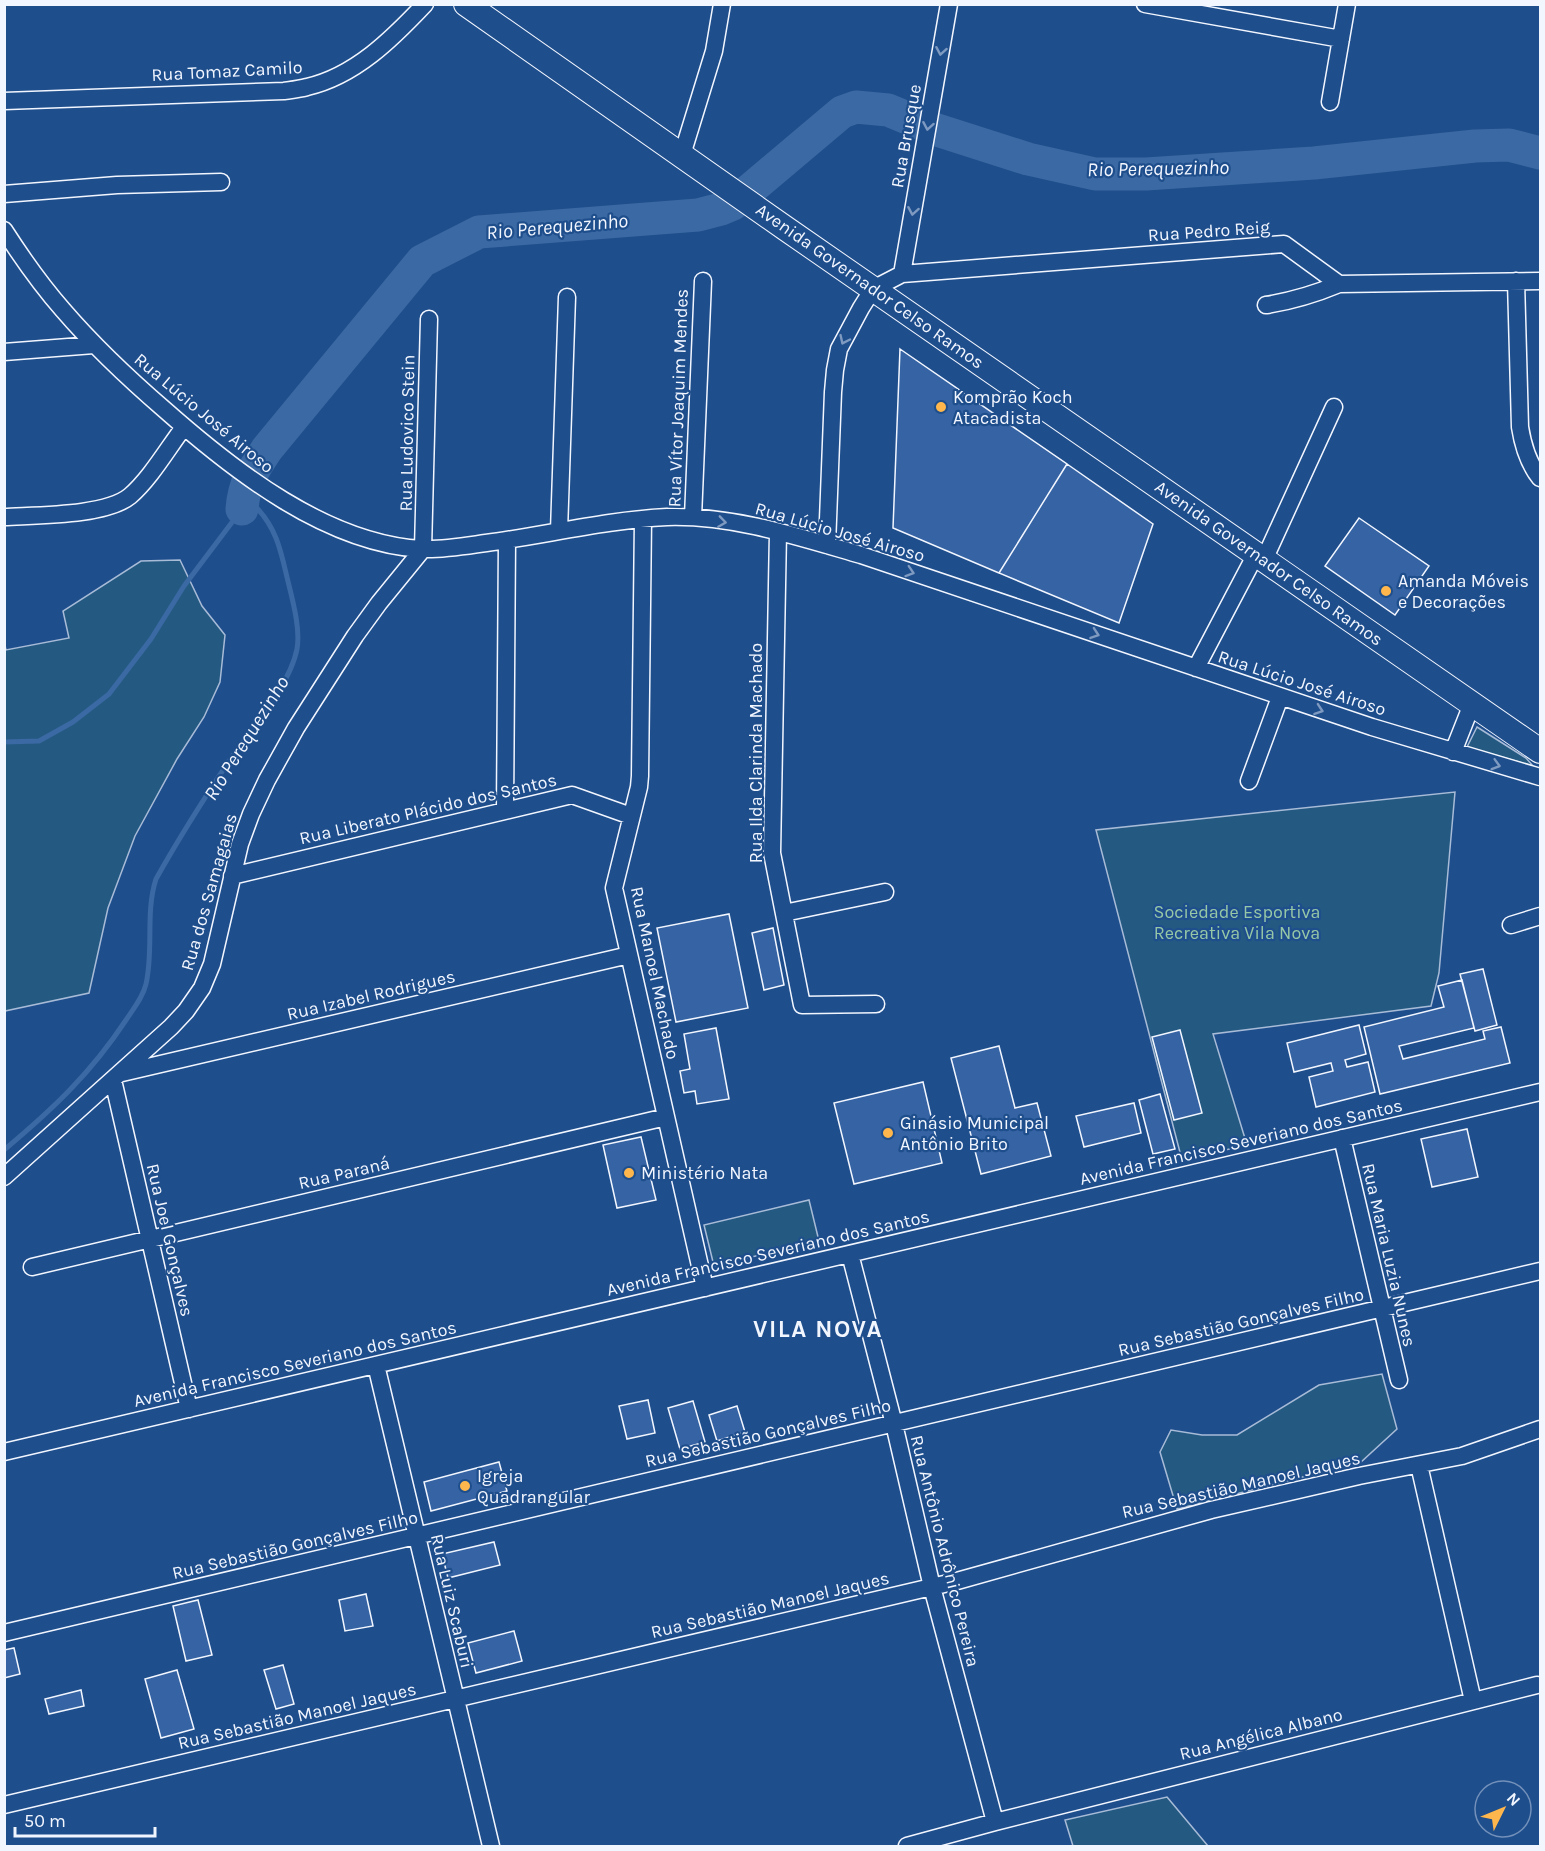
<svg xmlns="http://www.w3.org/2000/svg" width="1545" height="1851" viewBox="0 0 1545 1851" font-family="Karla,sans-serif">
<rect width="100%" height="100%" fill="#1f4e8c"/>
<!-- green -->
<path fill="#245a82" stroke="#a8bbd7" stroke-width="1.5" d="M180 560 202 606 225 635 220 682 204 717 177 759 135 836 108 908 89 993 5 1011V646L6 650 69 638 63 611 141 561Z
M1477 727 1526 758 1533 766 1467 747Z
M1455 792 1439 973 1431 1006 1213 1034 1247 1145 1182 1160 1096 830Z
M809 1200 819 1241 714 1266 704 1225Z
M1382 1374 1397 1429 1361 1462 1177 1509 1160 1452 1171 1430 1202 1435H1237L1319 1385Z
M1167 1797 1208 1846H1073L1065 1820Z"/>
<g fill="none" stroke-linecap="round" stroke-linejoin="round">
<!-- stream -->
<path stroke="#3b69a3" stroke-width="5" d="M4 742 39 741 73 722 109 694 151 639 184 586 242 509 256 507C275 527 280 547 286 573 291 595 301 627 297 649 290 685 252 728 231 758 205 797 179 838 156 879 145 913 154 949 146 984 143 997 134 1008 126 1020 91 1073 53 1109 4 1150"/>
<!-- river -->
<path stroke="#3b69a3" stroke-width="33" d="M242 509C244 483 253 470 267 449L422 261 479 232 698 215 721 209 733 204 842 112 856 107 888 110 934 129 1028 159 1095 174H1146L1314 163 1475 146 1509 145 1540 153"/>
</g>
<!-- building -->
<path fill="#3563a3" stroke="#f2f6ff" stroke-width="1.5" d="M900 349 1067 464 999 573 893 528Z
M1067 464 1153 524 1119 623 999 573Z
M1359 518 1429 566 1395 615 1325 566Z
M729 914 748 1008 676 1022 657 928Z
M773 928 784 985 764 990 752 933Z
M1483 969 1497 1025 1475 1031 1460 974Z
M1462 980 1474 1028 1399 1046 1403 1059 1485 1039 1483 1031 1501 1027 1510 1063 1380 1094 1364 1027 1444 1007 1438 986Z
M1359 1025 1366 1054 1345 1060 1347 1067 1368 1062 1375 1092 1316 1107 1309 1077 1333 1071 1331 1063 1294 1072 1287 1043Z
M716 1028 729 1099 697 1104 695 1091 684 1093 680 1071 690 1069 684 1034Z
M1180 1030 1202 1113 1174 1120 1152 1037Z
M999 1046 1015 1108 1037 1103 1051 1156 981 1174 951 1058Z
M923 1082 942 1163 854 1184 834 1103Z
M1160 1094 1175 1149 1153 1154 1139 1100Z
M1134 1103 1141 1133 1084 1147 1076 1116Z
M1467 1129 1478 1177 1432 1187 1421 1139Z
M641 1137 656 1200 617 1208 603 1145Z
M648 1400 655 1433 627 1439 619 1406Z
M693 1401 705 1442 680 1449 668 1408Z
M737 1406 745 1432 717 1441 709 1415Z
M499 1462 507 1491 431 1511 424 1482Z
M494 1542 500 1565 448 1578 442 1554Z
M366 1594 373 1626 345 1631 339 1600Z
M198 1600 212 1655 186 1661 173 1606Z
M514 1631 522 1661 476 1673 468 1643Z
M14 1648 20 1674 4 1678V1650Z
M283 1665 294 1704 276 1709 264 1670Z
M177 1670 194 1729 161 1738 145 1679Z
M81 1690 84 1706 49 1714 45 1699Z"/>
<g fill="none" stroke-linecap="round" stroke-linejoin="round">
<!-- minor casing -->
<g stroke="#f2f6ff" stroke-width="19">
<path id="minor" d="M1145 4 1341 39
M4 101 284 91C291 90 300 89 307 87 355 76 392 39 425 4
M1330 102 1347 4
M682 155 714 51 722 4
M4 194 117 185 221 182
M4 230C22 258 41 285 63 310 94 346 129 379 165 410 234 471 327 544 422 549 443 550 465 546 486 543 546 535 607 520 667 517 733 515 799 537 861 555L1372 727 1540 777
M902 274 949 4
M1516 281 1520 427C1523 446 1528 463 1540 478
M1266 305C1292 301 1315 294 1339 284
M4 352 94 345
M4 517C37 515 106 516 130 496 150 479 168 448 184 427
M693 517 703 281
M643 519 640 776 639 787 614 888 705 1288
M559 531 567 297
M778 532 772 853 802 1005 876 1004
M827 545 833 392 835 370 839 349 861 308 873 289 902 274 1284 244 1339 284 1540 281
M1264 560 1334 407
M1196 668 1256 554
M1453 752 1472 704
M1249 781 1280 697
M505 811 507 540
M232 876 572 795 631 816
M784 913 885 892
M1511 925 1540 916
M122 1073 629 955
M113 1080 189 1409
M1342 1138 1399 1380
M4 1177 171 1027 186 1011 202 988 212 964 240 844 251 814 267 780 296 728 355 636 379 603 423 549 429 319
M850 1254 894 1424 932 1587 995 1822
M32 1267 666 1117
M376 1365 491 1846
M4 1452 1540 1092
M1419 1465 1473 1701
M4 1633 1540 1271
M4 1805 957 1581 1211 1510 1359 1476 1462 1456 1540 1429
M907 1846 995 1822 1537 1685"/>
</g>
<!-- secondary casing -->
<g stroke="#f2f6ff" stroke-width="26">
<path id="secondary" d="M466 4 785 228 1540 751"/>
</g>
<!-- minor -->
<use href="#minor" stroke="#1f4e8c" stroke-width="16"/>
<!-- secondary -->
<use href="#secondary" stroke="#1f4e8c" stroke-width="24"/>
</g>
<!-- one-way arrows -->
<defs><path id="oneway-chevron" d="M-2-3.5L2.5 0L-2 3.5" fill="none" stroke-width="1.6" stroke-linecap="round" stroke-linejoin="round" transform="scale(1.5)"/></defs>
<g stroke="#7e9ac0">
<use href="#oneway-chevron" transform="translate(941 51) rotate(100)"/>
<use href="#oneway-chevron" transform="translate(928 126) rotate(100)"/>
<use href="#oneway-chevron" transform="translate(913 211) rotate(100)"/>
<use href="#oneway-chevron" transform="translate(844 340) rotate(115)"/>
<use href="#oneway-chevron" transform="translate(722 522) rotate(8)"/>
<use href="#oneway-chevron" transform="translate(910 572) rotate(18)"/>
<use href="#oneway-chevron" transform="translate(1095 634) rotate(19)"/>
<use href="#oneway-chevron" transform="translate(1319 710) rotate(19)"/>
<use href="#oneway-chevron" transform="translate(1496 765) rotate(16)"/>
</g>
<!-- markers -->
<g fill="#ffb74d" stroke="#1f4e8c" stroke-width="2">
<circle cx="941" cy="407" r="6"/>
<circle cx="1386" cy="591" r="6"/>
<circle cx="888" cy="1133" r="6"/>
<circle cx="629" cy="1173" r="6"/>
<circle cx="465" cy="1486" r="6"/>
</g>
<g text-anchor="middle" stroke-width="4.5" stroke-linejoin="round" paint-order="stroke">
<!-- street labels -->
<g font-size="18" fill="#f2f6ff" stroke="#1f4e8c">
<text transform="translate(227 71) rotate(-3)" y="6">Rua Tomaz Camilo</text>
<text transform="translate(906 136) rotate(-80)" y="6">Rua Brusque</text>
<text transform="translate(1209 231) rotate(-4)" y="6">Rua Pedro Reig</text>
<text transform="translate(870 286) rotate(35)" y="6">Avenida Governador Celso Ramos</text>
<text transform="translate(678 398) rotate(-88)" y="6">Rua Vítor Joaquim Mendes</text>
<text transform="translate(204 413) rotate(40)" y="6">Rua Lúcio José Airoso</text>
<text transform="translate(407 433) rotate(-89)" y="6">Rua Ludovico Stein</text>
<text transform="translate(840 532) rotate(16)" y="6">Rua Lúcio José Airoso</text>
<text transform="translate(1269 563) rotate(35)" y="6">Avenida Governador Celso Ramos</text>
<text transform="translate(1302 683) rotate(18)" y="6">Rua Lúcio José Airoso</text>
<text transform="translate(756 753) rotate(-90)" y="6">Rua Ilda Clarinda Machado</text>
<text transform="translate(428 809) rotate(-13)" y="6">Rua Liberato Plácido dos Santos</text>
<text transform="translate(209 892) rotate(-74)" y="6">Rua dos Samagaias</text>
<text transform="translate(655 973) rotate(78)" y="6">Rua Manoel Machado</text>
<text transform="translate(371 995) rotate(-13)" y="6">Rua Izabel Rodrigues</text>
<text transform="translate(1241 1142) rotate(-13)" y="6">Avenida Francisco Severiano dos Santos</text>
<text transform="translate(344 1173) rotate(-13)" y="6">Rua Paraná</text>
<text transform="translate(170 1240) rotate(77)" y="6">Rua Joel Gonçalves</text>
<text transform="translate(768 1253) rotate(-13)" y="6">Avenida Francisco Severiano dos Santos</text>
<text transform="translate(1389 1255) rotate(77)" y="6">Rua Maria Luzia Nunes</text>
<text transform="translate(1241 1322) rotate(-13)" y="6">Rua Sebastião Gonçalves Filho</text>
<text transform="translate(295 1364) rotate(-13)" y="6">Avenida Francisco Severiano dos Santos</text>
<text transform="translate(768 1433) rotate(-13)" y="6">Rua Sebastião Gonçalves Filho</text>
<text transform="translate(1241 1485) rotate(-13)" y="6">Rua Sebastião Manoel Jaques</text>
<text transform="translate(295 1545) rotate(-13)" y="6">Rua Sebastião Gonçalves Filho</text>
<text transform="translate(945 1551) rotate(76)" y="6">Rua Antônio Adrônico Pereira</text>
<text transform="translate(452 1601) rotate(77)" y="6">Rua Luiz Scaburi</text>
<text transform="translate(770 1605) rotate(-13)" y="6">Rua Sebastião Manoel Jaques</text>
<text transform="translate(297 1716) rotate(-13)" y="6">Rua Sebastião Manoel Jaques</text>
<text transform="translate(1261 1734) rotate(-14)" y="6">Rua Angélica Albano</text>
</g>
<!-- poi labels -->
<g font-size="18" fill="#f2f6ff" stroke="#1f4e8c" text-anchor="start">
<text x="953" y="403">Komprão Koch<tspan x="953" dy="21">Atacadista</tspan></text>
<text x="1398" y="587">Amanda Móveis<tspan x="1398" dy="21">e Decorações</tspan></text>
<text x="900" y="1129">Ginásio Municipal<tspan x="900" dy="21">Antônio Brito</tspan></text>
<text x="641" y="1179">Ministério Nata</text>
<text x="477" y="1482">Igreja<tspan x="477" dy="21">Quadrangular</tspan></text>
</g>
<!-- park labels -->
<g font-size="18" fill="#97c8a6" stroke="#1f4e8c">
<text x="1237" y="918">Sociedade Esportiva<tspan x="1237" dy="21">Recreativa Vila Nova</tspan></text>
</g>
<!-- water labels -->
<g font-size="20" font-style="italic" fill="#f2f6ff" stroke="#1f4e8c">
<text transform="translate(1158 168) rotate(-1)" y="7">Rio Perequezinho</text>
<text transform="translate(557 226) rotate(-5)" y="7">Rio Perequezinho</text>
<text transform="translate(246 738) rotate(-58)" y="7">Rio Perequezinho</text>
</g>
<!-- district labels -->
<g font-size="24" font-weight="bold" letter-spacing="1.5" fill="#f2f6ff" stroke="#1f4e8c">
<text x="818" y="1337">VILA NOVA</text>
</g>
</g>
<!-- border -->
<rect width="1545" height="1851" fill="none" stroke="#f2f6ff" stroke-width="12"/>
<!-- north arrow -->
<g transform="translate(1503 1809) rotate(47)"><circle r="28" fill="#1f4e8c" stroke="#7391ba" stroke-width="1.5"/>
<path d="M0-4.5L10 22L0 15L-10 22Z" fill="#ffb74d"/>
<text y="-9" font-size="16" font-weight="bold" text-anchor="middle" fill="#f2f6ff">N</text>
</g>
<!-- scale -->
<path d="M15 1827v9h140v-9" fill="none" stroke="#f2f6ff" stroke-width="3"/>
<text x="24" y="1827" font-size="18" fill="#f2f6ff" stroke="#1f4e8c" stroke-width="4.5" paint-order="stroke">50 m</text>
</svg>
